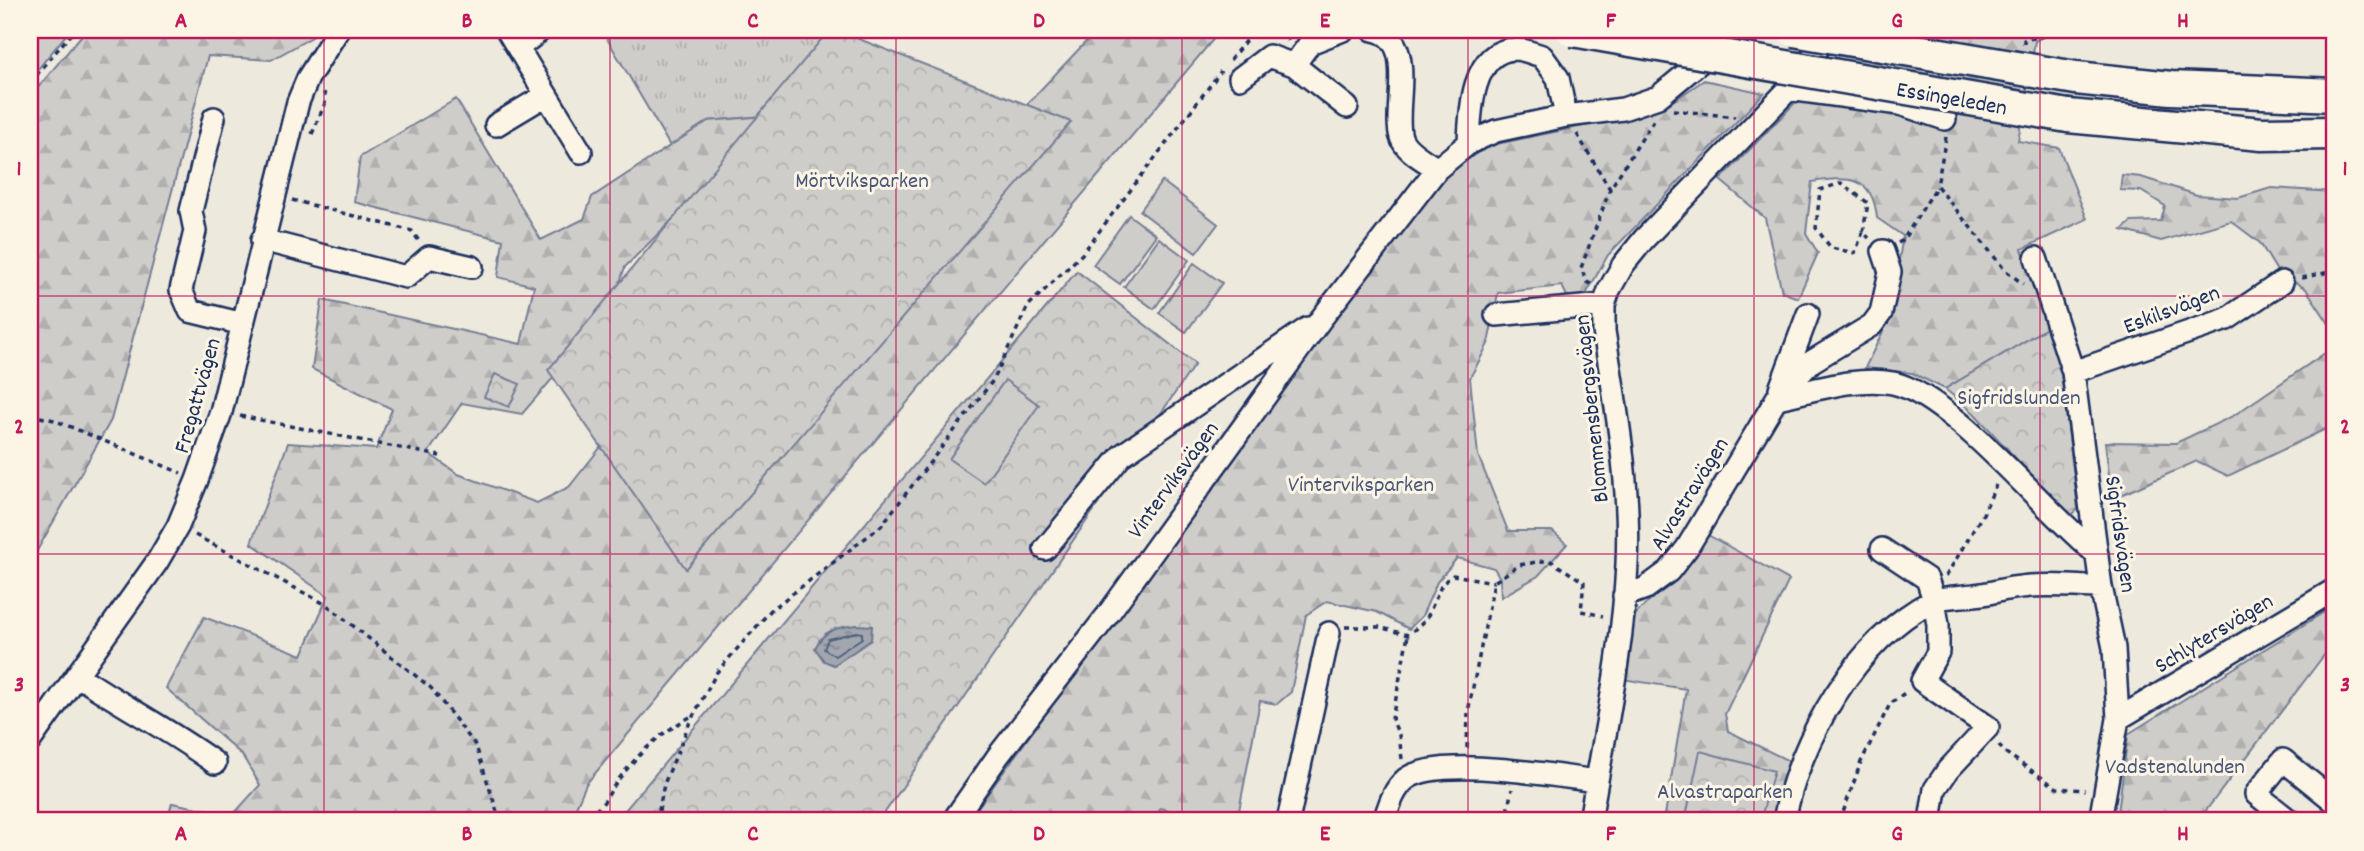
<svg xmlns="http://www.w3.org/2000/svg" width="2364" height="851" viewBox="0 0 2364 851" font-family="Dekko,sans-serif">
<defs>
<pattern id="grass-tufts" width="24" height="20" patternUnits="userSpaceOnUse" patternTransform="scale(1.75)"><rect width="24" height="20" fill="#cfcdca"/><path d="M3 7l-1-3M5 7V3M7 7l1-3M15 17l-1-3M17 17v-4M19 17l1-3" fill="none" stroke="#b1b0b0"/></pattern>
<pattern id="forest-firs" width="22" height="20" patternUnits="userSpaceOnUse" patternTransform="scale(1.75)"><rect width="22" height="20" fill="#cfcdca"/><path d="M5 1l3.5 6h-7zM16 11l3.5 6h-7z" fill="#b1b0b0"/></pattern>
<pattern id="park-crowns" width="20" height="18" patternUnits="userSpaceOnUse" patternTransform="scale(1.75)"><rect width="20" height="18" fill="#cfcdca"/><path d="M2 6a3 3 0 1 1 6 0M12 15a3 3 0 1 1 6 0" fill="none" stroke="#b1b0b0"/></pattern>
<pattern id="water-ripples" width="26" height="14" patternUnits="userSpaceOnUse" patternTransform="scale(1.75)"><rect width="26" height="14" fill="#a2a7af"/><path d="M2 4q2-2 4 0t4 0M15 11q2-2 4 0t4 0" fill="none" stroke="#838892"/></pattern>
</defs>
<rect width="100%" height="100%" fill="#eee9dd"/>
<filter id="ink" filterUnits="userSpaceOnUse"><feTurbulence type="fractalNoise" baseFrequency=".0143" numOctaves="2"/><feDisplacementMap in="SourceGraphic" scale="14" xChannelSelector="R" yChannelSelector="G"/><feConvolveMatrix kernelMatrix="1 2 1 2 8 2 1 2 1" color-interpolation-filters="sRGB"/></filter>
<g filter="url(#ink)">
<!-- grass -->
<path fill="url(#grass-tufts)" stroke="#757e94" stroke-width="2" d="M602 30H858L799 113 708 121 670 146Z"/>
<!-- forest -->
<path fill="url(#forest-firs)" stroke="#757e94" stroke-width="2" d="M86 30H318L312 37 271 60 208 56 111 420 30 563V97Z
M1097 30H1221L586 784 570 821H167L172 803 233 815 260 785 242 755 166 688 204 617 302 655 328 596 251 543 288 443 376 449 392 409 312 369 322 300 521 344 534 286 498 277 503 240 354 202 360 157 456 99 541 240 584 219 592 197 708 121 799 113 690 202 625 267 610 312 522 414 462 403 428 453 458 474 537 503 569 487 674 355 961 174Z
M1849 30H2055L2035 41 2018 141 2059 148 2087 219 2022 249 2050 326 1945 389 1912 373 1865 368 1889 319 1903 236 1877 218C1873 174 1847 177 1812 182L1806 233 1818 253 1798 298 1782 292 1765 218 1720 180 1828 69Z
M1704 80 1764 93 1608 255 1585 296H1567L1562 286 1498 293 1488 344 1470 378 1478 455 1508 531H1552L1567 544 1538 576 1501 597 1500 578 1494 568 1457 558 1437 582 1422 616 1409 629 1377 612 1327 601 1306 615 1291 692 1277 704 1260 701 1237 821H1207L1160 808 1157 821H968L1276 395 1443 177 1487 146 1632 116 1670 103Z
M2122 175 2141 177 2197 195 2238 198 2271 188 2334 192V331L2306 289 2277 271 2260 243 2231 221 2161 241 2122 230 2131 222 2161 221 2165 206 2141 191 2120 190Z
M2334 347V425L2228 476 2197 461 2112 499 2105 442 2176 443 2233 416Z
M1708 535 1789 580 1725 714 1728 731 1791 762 1774 821H1664L1686 689 1622 679 1634 616 1695 554Z
M2334 606V642L2198 821H2117L2128 734Z"/>
<!-- park -->
<path fill="url(#park-crowns)" stroke="#757e94" stroke-width="2" d="M829 30H836L1071 122 686 569 548 370Z
M1077 271 1195 364 879 821H616Z
M2050 326 2061 373 2078 509 2070 517 1974 413 1945 389Z
M495 374 520 384 509 407 484 397Z
M1700 751 1774 771 1760 821H1685Z"/>
<!-- garden -->
<path fill="#cfcdca" stroke="#757e94" stroke-width="2" d="M30 30H70L30 79Z
M1162 181 1218 224 1196 253 1140 211Z
M1129 215 1156 235 1120 284 1093 265Z
M1159 238 1189 260 1154 309 1124 287Z
M1194 263 1222 283 1186 332 1159 313Z
M1005 380 1039 405 984 483 949 459Z"/>
<!-- water -->
<path fill="url(#water-ripples)" stroke="#6c778f" stroke-width="2" d="M857 625 872 626 871 640 834 665 824 661 815 648C824 630 836 627 857 625Z"/>
<g fill="none" stroke-linecap="round" stroke-linejoin="round">
<!-- shore -->
<path stroke="#515f7e" stroke-width="2" d="M857 632 862 633V638L835 656 824 649 828 639Z"/>
<!-- minor casing -->
<g stroke="#1b2f5e" stroke-width="26">
<path id="minor" d="M507 30 581 152
M1373 30C1419 38 1392 109 1401 137 1405 151 1426 161 1437 169
M518 48 541 30
M1294 65 1310 43 1343 30
M1240 78 1269 56 1294 65 1347 107
M1789 89 1900 104 1945 119
M214 118 191 211 195 231 181 290 190 311 243 324
M496 125 546 95
M1469 143C1470 111 1472 50 1515 49 1523 49 1534 54 1542 56L1558 78 1566 116
M262 240 406 277 429 257 472 267
M2036 258 2073 372 2101 587 2114 648 2118 719 2100 821
M1496 315 1604 305
M2073 372 2227 319 2282 282
M1780 389 1808 314
M1777 398 1811 362 1872 325 1881 313 1890 272 1883 251
M1045 549 1122 455 1308 328
M1882 549 1927 579 1934 600 1938 625V652L1922 681 1988 727 1948 770 1935 789 1930 821
M1624 596 1646 588 1669 571 1687 548 1777 398C1813 391 1856 376 1893 383 1953 396 2044 512 2097 554
M77 675C122 706 170 730 215 763
M2118 719 2334 590
M30 741 157 562 178 526 197 480 221 412 298 102 308 78 338 30
M953 821 998 756 1106 617 1321 319 1437 169 1469 143 1496 131 1566 116 1623 109 1658 97 1739 30
M1288 821 1329 633
M1384 821C1389 806 1393 790 1406 779 1438 755 1555 776 1597 781
M1590 821C1604 736 1623 650 1627 564 1631 486 1616 408 1604 331V305L1609 290 1623 265 1644 239 1789 89 1831 30
M1784 821C1799 740 1856 640 1932 601 1943 596 1961 597 1974 595 1990 594 2005 588 2021 587 2047 583 2075 587 2101 587
M2290 821 2256 794 2283 760 2334 801"/>
</g>
<!-- highway casing -->
<g stroke="#1b2f5e" stroke-width="37">
<path id="highway" d="M2076 78 2171 88 2334 95
M2068 116 2262 134 2334 133"/>
</g>
<!-- path -->
<path stroke="#1b2f5e" stroke-width="3.5" stroke-dasharray="5 5" stroke-linecap="butt" d="M1285 30 1288 41
M2024 44V40L2073 30
M1230 60 1254 30
M30 83 74 30
M1673 110 1735 117
M312 134 326 101 324 92
M1577 134 1610 189
M1946 137 1937 186 2005 270 2023 284
M292 200 412 231 419 241
M1863 232 1855 253 1831 248 1816 228 1820 190 1841 183 1868 203 1863 232 1869 238
M1898 243 1903 240 1937 186
M2302 278 2334 271
M1591 284 1587 282 1581 268 1610 189 1655 118
M30 415 54 420 181 473
M240 416 440 456
M195 535 327 605 431 688 476 746 500 821
M1946 576 1983 514 1996 485
M1345 627H1379L1408 635 1426 620 1442 584 1453 575 1494 582
M1999 745 2003 751 2057 788 2085 790
M1467 748 1468 712 1494 582 1519 565 1549 560 1584 582 1581 611 1603 616
M1402 759 1399 735 1392 719 1408 635
M578 821C611 803 601 801 622 775 642 750 663 731 692 716
M657 821 664 784 690 722 717 672 771 610 881 526 994 379 1028 306 1082 254 1221 71
M1505 821 1512 789
M1840 821 1861 762 1890 704 1906 692"/>
<!-- minor -->
<use href="#minor" stroke="#fcf5e5" stroke-width="21"/>
<!-- highway -->
<use href="#highway" stroke="#fcf5e5" stroke-width="32"/>
<!-- highway-bridge casing -->
<g stroke="#1b2f5e" stroke-width="37" stroke-linecap="butt">
<path id="highway-bridge" d="M1573 30 2068 116
M1794 30 2076 78"/>
</g>
<!-- highway-bridge -->
<use href="#highway-bridge" stroke="#fcf5e5" stroke-width="32"/>
</g>
</g>
<!-- grid -->
<path fill="none" stroke="#c2185b" stroke-width="2" stroke-opacity="0.55" d="M324 30V821M610 30V821M896 30V821M1182 30V821M1468 30V821M1754 30V821M2040 30V821M30 296H2334M30 554H2334"/>
<g text-anchor="middle" stroke-width="6" stroke-linejoin="round" paint-order="stroke">
<!-- street labels -->
<g font-size="23" fill="#1b2f5e" stroke="#fcf5e5">
<text transform="translate(1952 97) rotate(10)" y="8">Essingeleden</text>
<text transform="translate(2171 308) rotate(-21)" y="8">Eskilsvägen</text>
<text transform="translate(196 395) rotate(-74)" y="8">Fregattvägen</text>
<text transform="translate(1590 409) rotate(-96)" y="8">Blommensbergsvägen</text>
<text transform="translate(1172 479) rotate(-54)" y="8">Vinterviksvägen</text>
<text transform="translate(1688 493) rotate(-58)" y="8">Alvastravägen</text>
<text transform="translate(2122 534) rotate(82)" y="8">Sigfridsvägen</text>
<text transform="translate(2213 632) rotate(-31)" y="8">Schlytersvägen</text>
</g>
<!-- park labels -->
<g font-size="23" fill="#485679" stroke="#fcf5e5">
<text x="862" y="187">Mörtviksparken</text>
<text x="2019" y="404">Sigfridslunden</text>
<text x="1361" y="491">Vinterviksparken</text>
<text x="2175" y="773">Vadstenalunden</text>
<text x="1725" y="798">Alvastraparken</text>
</g>
</g>
<!-- margin -->
<rect width="2364" height="851" fill="none" stroke="#fcf5e5" stroke-width="77"/>
<rect x="38" y="38" width="2288" height="774" fill="none" stroke="#c2185b" stroke-width="2.5"/>
<g font-size="23" text-anchor="middle" font-weight="bold" fill="#c2185b">
<text x="181" y="27">A</text>
<text x="467" y="27">B</text>
<text x="753" y="27">C</text>
<text x="1039" y="27">D</text>
<text x="1325" y="27">E</text>
<text x="1611" y="27">F</text>
<text x="1897" y="27">G</text>
<text x="2183" y="27">H</text>
<text x="19" y="175">1</text>
<text x="2345" y="175">1</text>
<text x="19" y="433">2</text>
<text x="2345" y="433">2</text>
<text x="19" y="691">3</text>
<text x="2345" y="691">3</text>
<text x="181" y="840">A</text>
<text x="467" y="840">B</text>
<text x="753" y="840">C</text>
<text x="1039" y="840">D</text>
<text x="1325" y="840">E</text>
<text x="1611" y="840">F</text>
<text x="1897" y="840">G</text>
<text x="2183" y="840">H</text>
</g>
</svg>
